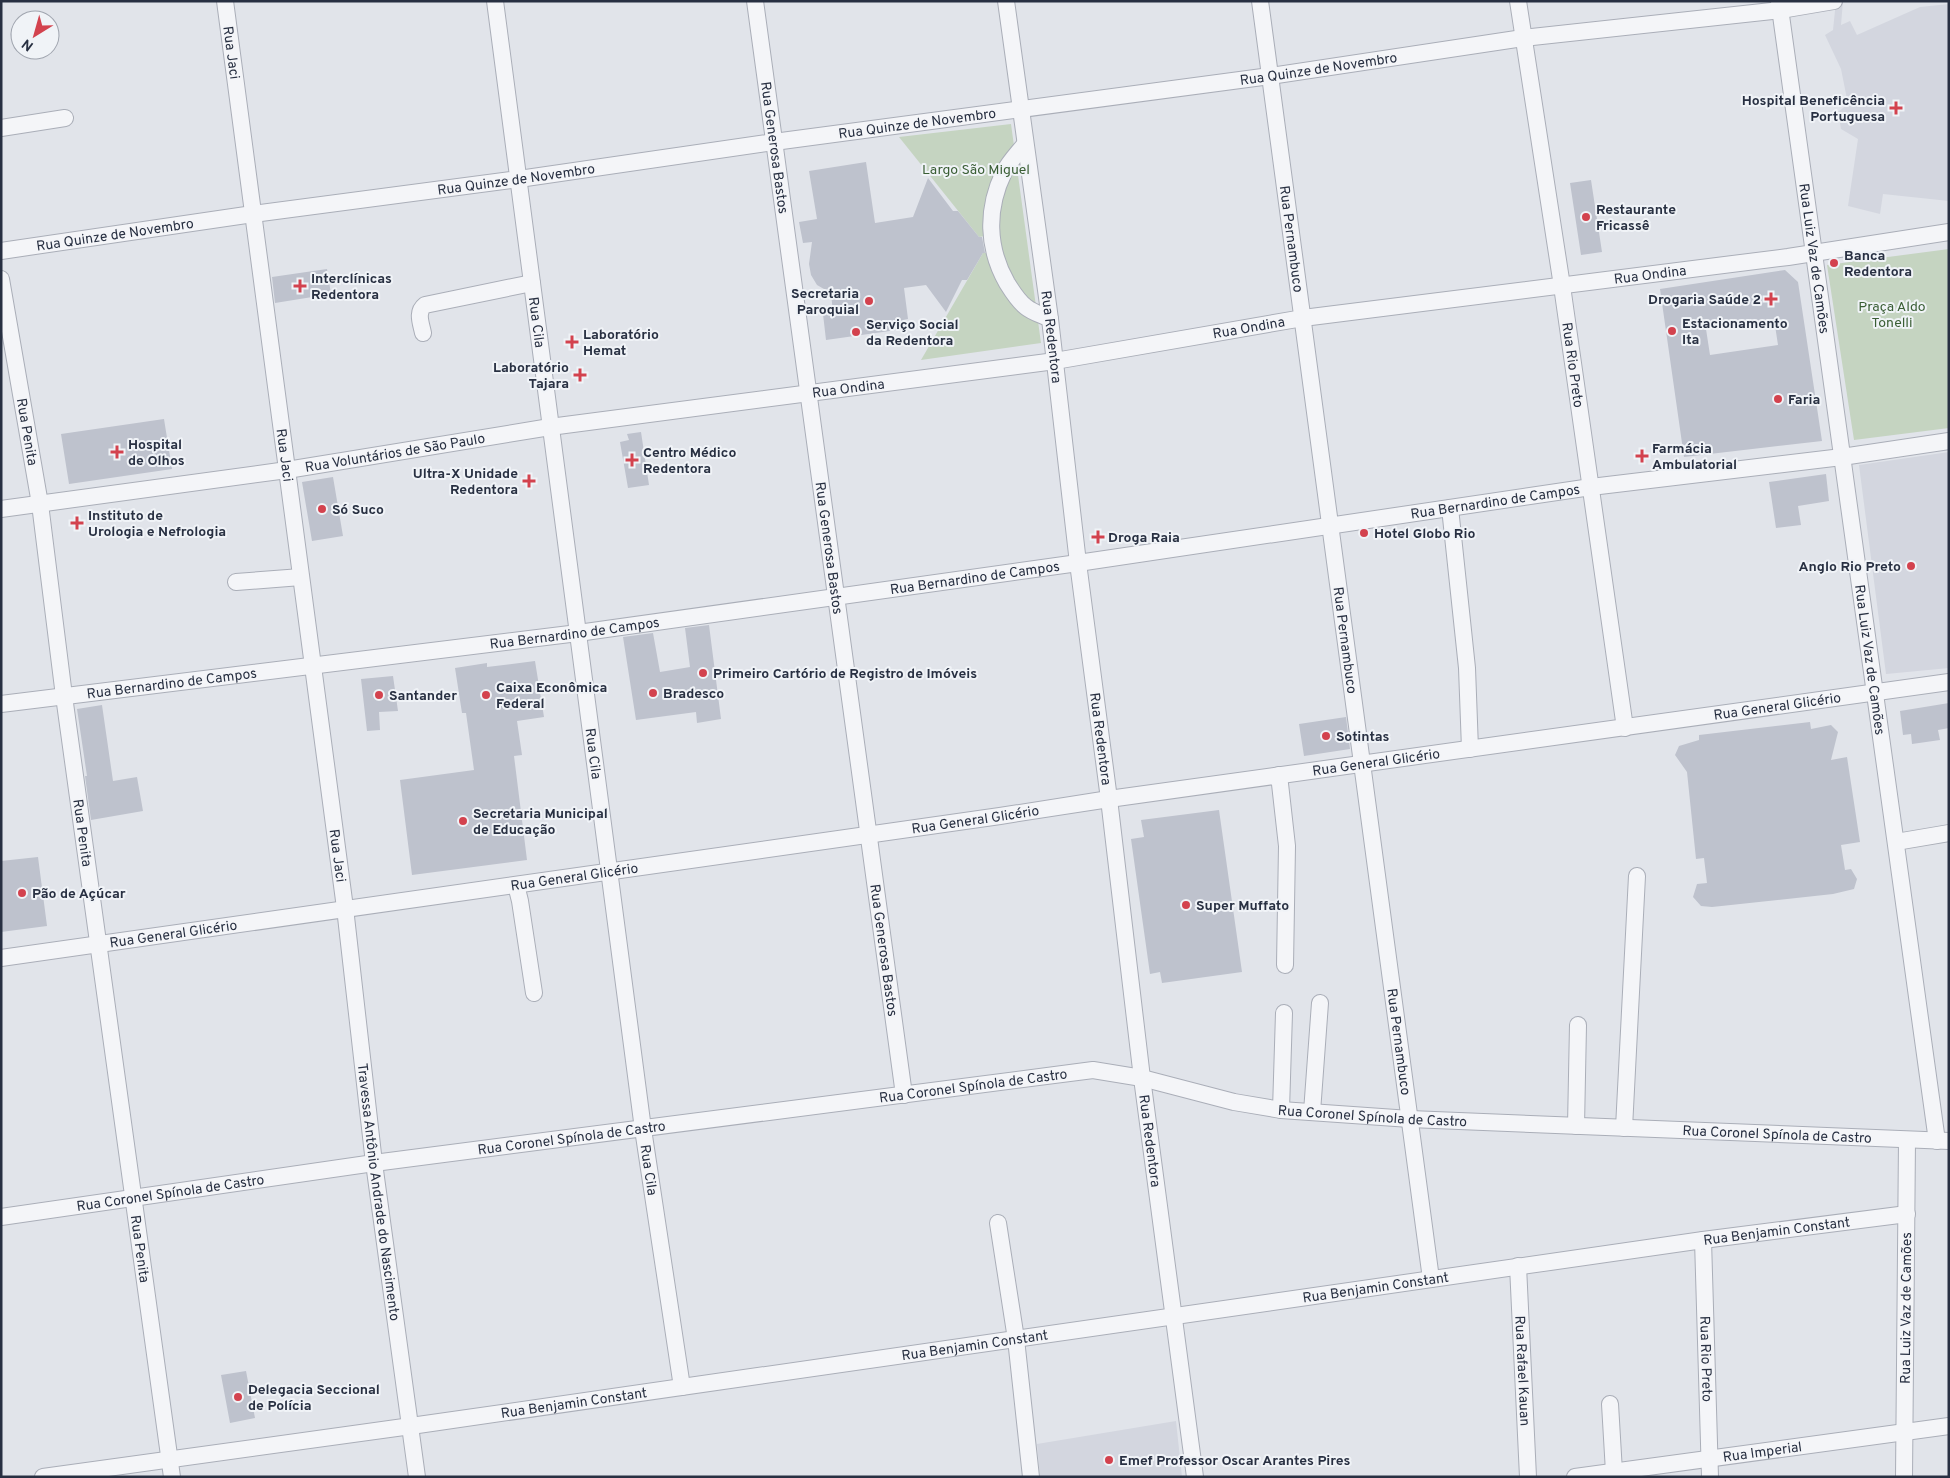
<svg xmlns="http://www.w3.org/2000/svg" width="1950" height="1478" viewBox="0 0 1950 1478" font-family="Overpass,sans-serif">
<rect width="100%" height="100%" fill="#e1e4ea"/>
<!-- built -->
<path fill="#d3d6df" d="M1836 1H1843L1841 25 1850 21 1857 35 1920 7 1949 4V201L1883 194 1880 214 1848 206 1858 139 1841 129 1838 112 1848 104 1841 69 1825 35 1833 30Z
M1949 452V668L1886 674 1859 465Z
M1176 1421 1182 1477H1040L1037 1444Z"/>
<!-- green -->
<path fill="#c5d4c1" d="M1011 124 1041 343 921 360 983 253H987L985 236 979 237 899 137Z
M1949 249V428L1854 440 1827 265Z"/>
<!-- building -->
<path fill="#bec2cd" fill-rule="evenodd" d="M866 162 875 223 913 217 928 178 953 211H958L979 237H982L985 253H983L967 280H962L946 312 926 285 904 288 908 319 903 320 904 329 826 340 823 314 833 313 831 293 817 285 811 275 809 264 812 242 803 243 799 222 817 219 809 171Z
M1591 180 1602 252 1581 255 1570 183Z
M327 269 331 294 275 303 272 277Z
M1785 270 1798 282 1822 441 1684 457 1660 289ZM1774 319 1778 345 1710 355 1706 329Z
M164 419 172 469 69 484 61 434Z
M641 432 649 485 628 488 620 442 629 440 627 434Z
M1826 474 1829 501 1798 506 1801 525 1776 528 1769 482Z
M333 477 343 536 312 541 302 482Z
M709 625 721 719 697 723 696 712 636 720 623 637 653 633 660 672 690 667 685 628Z
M535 661 544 717 517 721 522 755 514 756 527 860 412 875 400 780 474 770 466 713H462L455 668 487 663V667Z
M393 676 398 711 379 712 380 730 367 731 361 679Z
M1949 703V728L1938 730 1940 740 1912 744 1911 734 1903 735 1900 711Z
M102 705 113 781 137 777 143 811 91 820 85 776H87L77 709Z
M1346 717 1350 749 1304 756 1299 724Z
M1810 722 1811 729 1831 725 1838 732 1831 760 1847 757 1860 842 1841 845 1845 870 1851 869 1857 879 1854 889 1833 894 1712 907 1701 906 1693 897 1697 884 1707 883 1704 858 1696 859 1687 772 1675 755 1679 746 1699 740V735Z
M1219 810 1242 972 1162 983 1160 972 1150 974 1131 839 1144 837 1141 820Z
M38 857 47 926 1 932V861Z
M246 1371 255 1418 230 1423 221 1375Z"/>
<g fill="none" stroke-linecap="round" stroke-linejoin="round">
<!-- minor casing -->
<g stroke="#aaaeb8" stroke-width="18">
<g id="minor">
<path id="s1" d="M225 1 345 908 374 1163 417 1477"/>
<path id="s2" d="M495 1 643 1129 682 1387"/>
<path id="s3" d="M755 1 904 1095"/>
<path id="s4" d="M1006 1 1050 319 1078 563 1109 799 1142 1078 1195 1477"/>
<path id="s5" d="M1260 1 1431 1279"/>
<path id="s6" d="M1518 1 1562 286 1625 728"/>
<path id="s7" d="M1779 1 1937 1141"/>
<path d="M1 128 65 118"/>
<path d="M1025 144C1018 153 1009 162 1004 172 986 209 987 248 1007 283 1012 291 1018 301 1026 307 1032 312 1042 315 1050 319"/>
<path id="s8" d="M1 251 253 214 519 179 774 142 1270 76 1523 38 1781 10 1834 1"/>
<path id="s9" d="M1 279 40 504 64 696 172 1477"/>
<path d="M423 333C421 323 416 312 425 305L532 283"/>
<path d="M1450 508 1467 668 1470 749"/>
<path id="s10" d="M1 509 287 470 550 427 1055 361 1303 318 1788 257 1949 232"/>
<path d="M236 582 301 577"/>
<path id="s11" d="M1 704 578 633 1078 563 1591 487 1842 457 1949 441"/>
<path d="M1279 775 1287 846 1285 965"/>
<path d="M1896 842 1949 833"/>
<path d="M516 885 520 901 534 993"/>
<path id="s12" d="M1 958 1000 816 1109 799 1949 682"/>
<path d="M1281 1110 1284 1013"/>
<path d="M1312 1112 1320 1003"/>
<path d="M1576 1126 1578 1025"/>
<path d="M1624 1128 1637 876"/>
<path id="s13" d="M1 1217 374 1163 1093 1070 1142 1078 1234 1102 1281 1110 1410 1119 1949 1141"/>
<path d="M998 1223 1016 1339 1031 1477"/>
<path id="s14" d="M1703 1240 1710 1477"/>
<path id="s15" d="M1518 1266 1528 1477"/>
<path d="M1610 1404 1614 1472"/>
<path id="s16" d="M43 1477 411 1426 1703 1240 1907 1214"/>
<path id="s17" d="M1575 1477 1949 1426"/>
<path id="s18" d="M1904 1477 1907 1140"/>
</g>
</g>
<!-- minor -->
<use href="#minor" stroke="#f4f5f8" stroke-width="16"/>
</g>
<!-- markers -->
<g fill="#d3424e" stroke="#f0f3f7" stroke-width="2">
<path d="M1893.5 100.5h5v5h5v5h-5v5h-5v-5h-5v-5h5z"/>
<circle cx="1586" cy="217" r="5"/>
<circle cx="1834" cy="263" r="5"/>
<path d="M297.5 278.5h5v5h5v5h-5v5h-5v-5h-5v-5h5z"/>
<path d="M1768.5 291.5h5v5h5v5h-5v5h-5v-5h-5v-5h5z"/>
<circle cx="869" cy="301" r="5"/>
<circle cx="1672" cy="331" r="5"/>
<circle cx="856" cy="332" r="5"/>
<path d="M569.5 334.5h5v5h5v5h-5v5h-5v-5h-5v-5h5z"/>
<path d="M577.5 367.5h5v5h5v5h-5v5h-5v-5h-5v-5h5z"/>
<circle cx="1778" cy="399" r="5"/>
<path d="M114.5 444.5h5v5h5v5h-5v5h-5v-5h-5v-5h5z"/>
<path d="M1639.5 448.5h5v5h5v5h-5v5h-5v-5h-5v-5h5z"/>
<path d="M629.5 452.5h5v5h5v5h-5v5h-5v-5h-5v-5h5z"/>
<path d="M526.5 473.5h5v5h5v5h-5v5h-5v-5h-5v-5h5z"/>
<circle cx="322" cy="509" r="5"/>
<path d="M74.5 515.5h5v5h5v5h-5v5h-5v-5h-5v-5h5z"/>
<circle cx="1364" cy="533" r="5"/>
<path d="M1095.5 529.5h5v5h5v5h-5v5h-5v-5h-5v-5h5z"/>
<circle cx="1911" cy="566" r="5"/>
<circle cx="703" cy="673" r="5"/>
<circle cx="653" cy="693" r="5"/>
<circle cx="379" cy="695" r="5"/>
<circle cx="486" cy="695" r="5"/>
<circle cx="1326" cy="736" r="5"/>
<circle cx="463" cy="821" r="5"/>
<circle cx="22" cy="893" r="5"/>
<circle cx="1186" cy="905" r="5"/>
<circle cx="238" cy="1397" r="5"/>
<circle cx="1109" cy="1460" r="5"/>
</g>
<g text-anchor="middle" stroke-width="4" stroke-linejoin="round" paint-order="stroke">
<!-- street labels -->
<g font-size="14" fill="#283042" stroke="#f0f3f7">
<text dy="5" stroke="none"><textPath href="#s1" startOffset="52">Rua Jaci</textPath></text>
<text dy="5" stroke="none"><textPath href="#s8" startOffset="1330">Rua Quinze de Novembro</textPath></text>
<text dy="5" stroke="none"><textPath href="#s8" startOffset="925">Rua Quinze de Novembro</textPath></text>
<text dy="5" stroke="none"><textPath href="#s3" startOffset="148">Rua Generosa Bastos</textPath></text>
<text dy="5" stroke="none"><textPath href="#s8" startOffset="520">Rua Quinze de Novembro</textPath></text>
<text dy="5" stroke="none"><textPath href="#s8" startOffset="115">Rua Quinze de Novembro</textPath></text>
<text dy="5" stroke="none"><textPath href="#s5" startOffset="240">Rua Pernambuco</textPath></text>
<text dy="5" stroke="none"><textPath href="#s7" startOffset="260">Rua Luiz Vaz de Camões</textPath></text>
<text dy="5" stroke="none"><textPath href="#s10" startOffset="1666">Rua Ondina</textPath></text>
<text dy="5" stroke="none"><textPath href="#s2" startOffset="324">Rua Cila</textPath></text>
<text dy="5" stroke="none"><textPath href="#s10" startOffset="1261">Rua Ondina</textPath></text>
<text dy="5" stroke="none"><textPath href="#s4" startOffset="339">Rua Redentora</textPath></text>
<text dy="5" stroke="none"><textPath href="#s6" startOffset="368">Rua Rio Preto</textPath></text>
<text dy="5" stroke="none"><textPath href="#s10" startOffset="856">Rua Ondina</textPath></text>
<text dy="5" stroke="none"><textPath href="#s9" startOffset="155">Rua Penita</textPath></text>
<text dy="5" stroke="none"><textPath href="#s10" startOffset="398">Rua Voluntários de São Paulo</textPath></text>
<text dy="5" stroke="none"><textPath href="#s1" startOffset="458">Rua Jaci</textPath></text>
<text dy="5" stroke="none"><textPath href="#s11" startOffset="1508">Rua Bernardino de Campos</textPath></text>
<text dy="5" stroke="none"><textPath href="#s3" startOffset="552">Rua Generosa Bastos</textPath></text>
<text dy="5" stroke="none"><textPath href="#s11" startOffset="982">Rua Bernardino de Campos</textPath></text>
<text dy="5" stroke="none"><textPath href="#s11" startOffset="578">Rua Bernardino de Campos</textPath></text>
<text dy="5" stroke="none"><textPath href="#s5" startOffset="645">Rua Pernambuco</textPath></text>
<text dy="5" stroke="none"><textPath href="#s7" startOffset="665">Rua Luiz Vaz de Camões</textPath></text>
<text dy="5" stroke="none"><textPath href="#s11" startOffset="172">Rua Bernardino de Campos</textPath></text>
<text dy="5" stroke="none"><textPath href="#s12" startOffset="1794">Rua General Glicério</textPath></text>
<text dy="5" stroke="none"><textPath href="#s4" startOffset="744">Rua Redentora</textPath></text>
<text dy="5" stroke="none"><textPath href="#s2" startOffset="759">Rua Cila</textPath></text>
<text dy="5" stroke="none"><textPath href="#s12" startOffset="1389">Rua General Glicério</textPath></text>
<text dy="5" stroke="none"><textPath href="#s12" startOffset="984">Rua General Glicério</textPath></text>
<text dy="5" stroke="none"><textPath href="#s9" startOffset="560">Rua Penita</textPath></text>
<text dy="5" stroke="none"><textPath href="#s1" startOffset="862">Rua Jaci</textPath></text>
<text dy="5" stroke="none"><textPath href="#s12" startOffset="579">Rua General Glicério</textPath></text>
<text dy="5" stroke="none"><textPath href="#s12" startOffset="174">Rua General Glicério</textPath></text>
<text dy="5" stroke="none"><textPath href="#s3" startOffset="958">Rua Generosa Bastos</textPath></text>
<text dy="5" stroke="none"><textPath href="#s5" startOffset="1050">Rua Pernambuco</textPath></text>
<text dy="5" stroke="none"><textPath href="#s13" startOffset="981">Rua Coronel Spínola de Castro</textPath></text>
<text dy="5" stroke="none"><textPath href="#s13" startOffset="1386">Rua Coronel Spínola de Castro</textPath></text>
<text dy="5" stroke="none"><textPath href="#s13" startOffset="1791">Rua Coronel Spínola de Castro</textPath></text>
<text dy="5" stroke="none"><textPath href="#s13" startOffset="576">Rua Coronel Spínola de Castro</textPath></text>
<text dy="5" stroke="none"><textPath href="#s4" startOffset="1149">Rua Redentora</textPath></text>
<text dy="5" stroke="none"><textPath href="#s2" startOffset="1179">Rua Cila</textPath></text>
<text dy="5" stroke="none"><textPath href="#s13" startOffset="171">Rua Coronel Spínola de Castro</textPath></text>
<text dy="5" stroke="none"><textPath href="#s1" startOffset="1201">Travessa Antônio Andrade do Nascimento</textPath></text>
<text dy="5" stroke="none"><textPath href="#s16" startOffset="1751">Rua Benjamin Constant</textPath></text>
<text dy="5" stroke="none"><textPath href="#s9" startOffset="980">Rua Penita</textPath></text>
<text dy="5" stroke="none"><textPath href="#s16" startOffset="1346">Rua Benjamin Constant</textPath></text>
<text dy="5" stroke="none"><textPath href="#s18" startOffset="169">Rua Luiz Vaz de Camões</textPath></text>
<text dy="5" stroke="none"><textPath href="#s16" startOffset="941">Rua Benjamin Constant</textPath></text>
<text dy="5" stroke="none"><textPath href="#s14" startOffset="119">Rua Rio Preto</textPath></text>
<text dy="5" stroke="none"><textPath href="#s15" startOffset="105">Rua Rafael Kauan</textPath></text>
<text dy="5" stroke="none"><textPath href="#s16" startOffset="536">Rua Benjamin Constant</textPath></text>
<text dy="5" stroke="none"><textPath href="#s17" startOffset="189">Rua Imperial</textPath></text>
</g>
<!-- poi labels -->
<g font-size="14" font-weight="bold" fill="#283042" stroke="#f0f3f7" text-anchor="start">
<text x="1885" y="105" text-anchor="end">Hospital Beneficência<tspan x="1885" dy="16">Portuguesa</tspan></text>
<text x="1596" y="214">Restaurante<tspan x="1596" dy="16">Fricassê</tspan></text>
<text x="1844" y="260">Banca<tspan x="1844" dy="16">Redentora</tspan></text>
<text x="311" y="283">Interclínicas<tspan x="311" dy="16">Redentora</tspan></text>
<text x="859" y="298" text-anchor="end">Secretaria<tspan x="859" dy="16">Paroquial</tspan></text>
<text x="1761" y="304" text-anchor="end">Drogaria Saúde 2</text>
<text x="1682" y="328">Estacionamento<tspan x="1682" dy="16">Ita</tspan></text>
<text x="866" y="329">Serviço Social<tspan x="866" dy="16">da Redentora</tspan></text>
<text x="583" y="339">Laboratório<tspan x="583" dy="16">Hemat</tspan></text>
<text x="569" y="372" text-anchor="end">Laboratório<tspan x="569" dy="16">Tajara</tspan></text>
<text x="1788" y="404">Faria</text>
<text x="128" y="449">Hospital<tspan x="128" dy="16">de Olhos</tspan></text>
<text x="1652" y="453">Farmácia<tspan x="1652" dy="16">Ambulatorial</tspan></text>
<text x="643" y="457">Centro Médico<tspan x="643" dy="16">Redentora</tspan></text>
<text x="518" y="478" text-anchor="end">Ultra-X Unidade<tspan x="518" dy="16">Redentora</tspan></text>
<text x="332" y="514">Só Suco</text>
<text x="88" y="520">Instituto de<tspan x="88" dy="16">Urologia e Nefrologia</tspan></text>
<text x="1374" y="538">Hotel Globo Rio</text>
<text x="1108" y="542">Droga Raia</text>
<text x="1901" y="571" text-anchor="end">Anglo Rio Preto</text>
<text x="713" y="678">Primeiro Cartório de Registro de Imóveis</text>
<text x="496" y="692">Caixa Econômica<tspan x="496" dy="16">Federal</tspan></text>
<text x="663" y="698">Bradesco</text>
<text x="389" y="700">Santander</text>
<text x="1336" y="741">Sotintas</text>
<text x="473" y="818">Secretaria Municipal<tspan x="473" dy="16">de Educação</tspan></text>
<text x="32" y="898">Pão de Açúcar</text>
<text x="1196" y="910">Super Muffato</text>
<text x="248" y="1394">Delegacia Seccional<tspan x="248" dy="16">de Polícia</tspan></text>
<text x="1119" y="1465">Emef Professor Oscar Arantes Pires</text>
</g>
<!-- park labels -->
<g font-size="14" fill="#3a5e35" stroke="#f0f3f7">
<text x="976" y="174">Largo São Miguel</text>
<text x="1892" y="311">Praça Aldo<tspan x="1892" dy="16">Tonelli</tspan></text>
</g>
</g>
<!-- border -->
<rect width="1950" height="1478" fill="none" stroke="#283042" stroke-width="5"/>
<!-- north arrow -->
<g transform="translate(35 35) rotate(217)"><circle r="24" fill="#f0f3f7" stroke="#a0a5af"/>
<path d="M0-4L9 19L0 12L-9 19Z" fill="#d3424e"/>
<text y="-8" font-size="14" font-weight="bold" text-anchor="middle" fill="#283042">N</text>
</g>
</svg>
